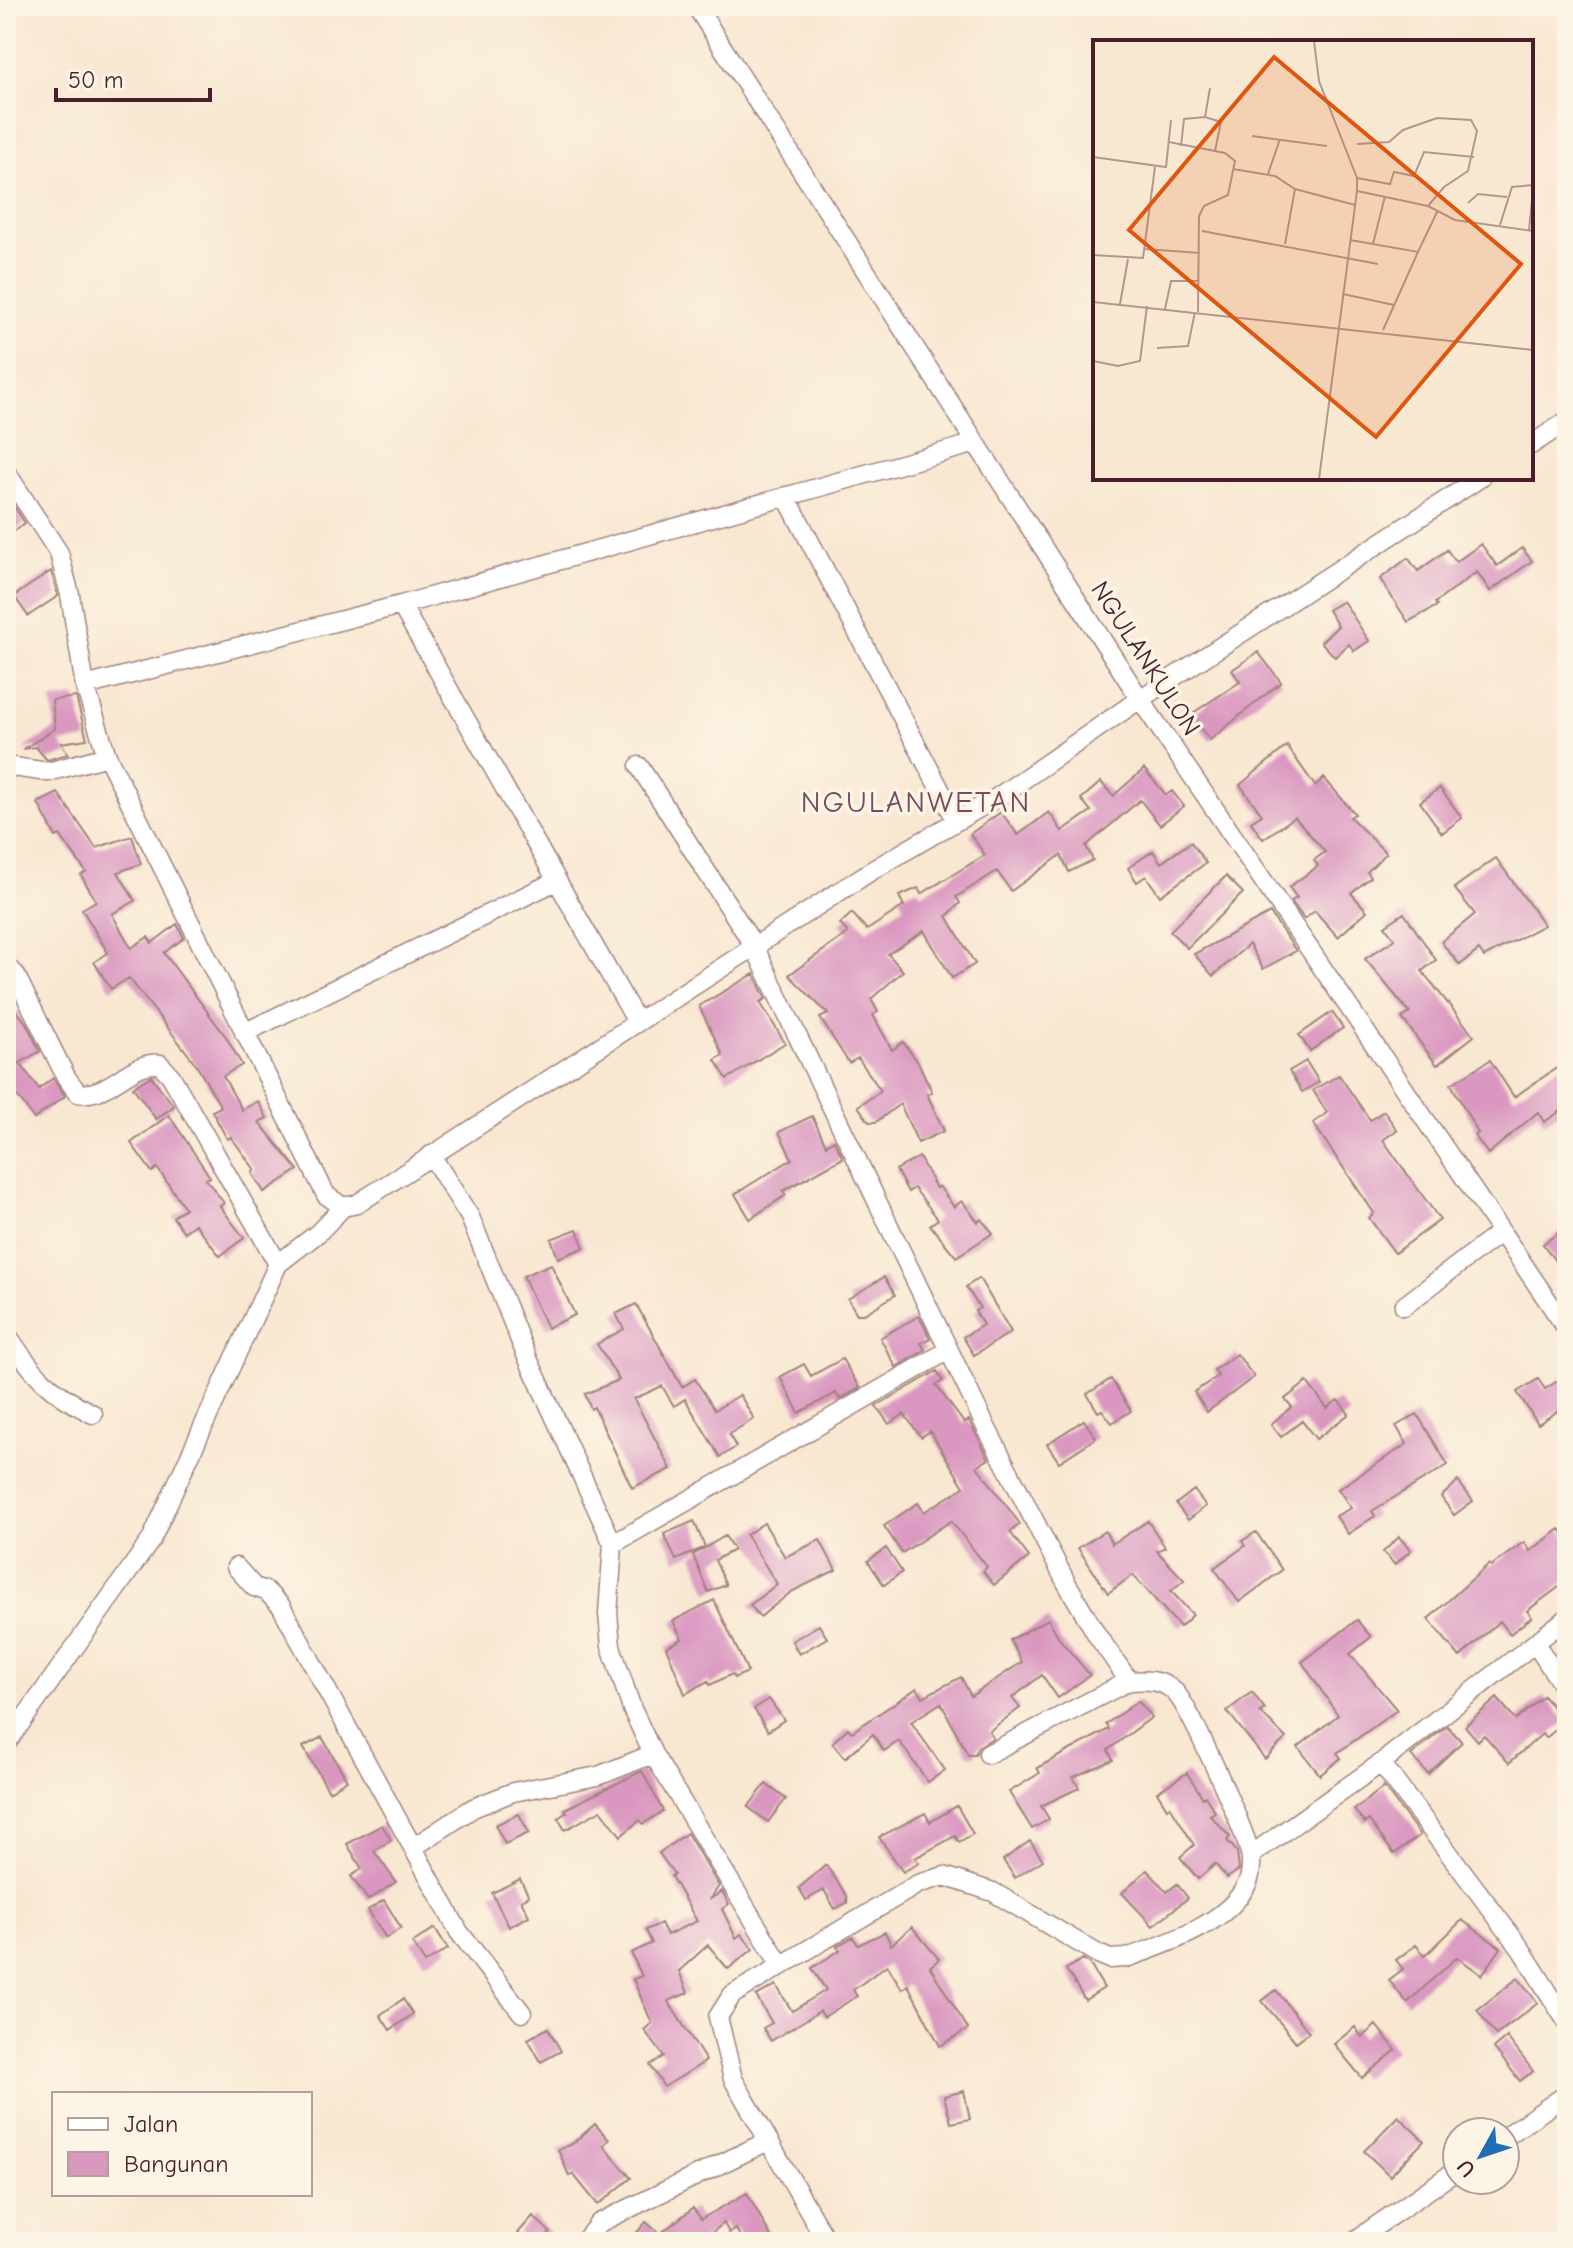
<svg xmlns="http://www.w3.org/2000/svg" width="1573" height="2248" viewBox="0 0 1573 2248" font-family="'Comic Neue',sans-serif">
<rect width="100%" height="100%" fill="#fcf5e5"/>
<filter id="ink" filterUnits="userSpaceOnUse"><feTurbulence type="fractalNoise" baseFrequency=".0125" numOctaves="2"/><feDisplacementMap in="SourceGraphic" scale="16" xChannelSelector="R" yChannelSelector="G"/><feConvolveMatrix kernelMatrix="1 2 1 2 8 2 1 2 1" color-interpolation-filters="sRGB"/></filter>
<filter id="wash" filterUnits="userSpaceOnUse"><feTurbulence type="fractalNoise" baseFrequency=".006" numOctaves="4" result="noise"/><feDisplacementMap in="SourceGraphic" scale="32" xChannelSelector="R" yChannelSelector="G"/><feGaussianBlur stdDeviation="1.8" result="paint"/><feColorMatrix in="noise" values="0 0 0 0 0 0 0 0 0 0 0 0 0 0 0 0 0 1.4 0 .05"/><feComposite in="paint" operator="in"/></filter>
<g filter="url(#wash)">
<rect width="100%" height="100%" fill="#f8e7d1"/>
<g id="blocks">
<!-- building -->
<path fill="#da98c1" d="M6 494 25 523 6 537Z
M1481 544 1497 566 1522 548 1532 561 1490 591 1477 572 1435 603 1437 606 1408 622 1380 579 1408 558 1418 571 1447 550 1456 562Z
M51 571 58 596 28 616 14 596Z
M1343 601 1369 641 1354 651 1349 644 1335 657 1321 642 1338 626 1328 610Z
M1258 652 1281 682 1210 740 1190 715 1240 682 1232 670Z
M76 697 87 739 61 743 68 754 47 760 36 747 23 749 55 729 52 700Z
M1287 746 1315 786 1324 778 1355 814 1350 817 1386 853 1367 872 1371 877 1351 893 1367 911 1338 937 1315 911 1304 919 1291 901 1297 898 1289 887 1318 866 1314 860 1325 852 1295 817 1263 839 1251 822 1262 815 1240 785Z
M1144 769 1166 795 1172 791 1184 806 1160 825 1140 800 1086 846 1093 860 1069 872 1061 855 1011 891 997 871 956 897 960 903 947 916 975 964 952 978 924 931 888 954 903 971 871 999 878 1012 873 1015 892 1050 903 1042 919 1064 932 1092 927 1094 944 1131 918 1143 900 1104 876 1122H869L858 1106 881 1091 858 1058 849 1063 820 1018 828 1014 789 975 848 933 840 924 852 913 867 930 904 906 899 896 918 888 921 894 985 855 970 834 1001 812 1018 835 1049 812 1062 831 1091 811 1081 799 1101 782 1113 796Z
M1440 788 1462 818 1442 833 1420 802Z
M58 793 96 848 132 836 141 864 118 872 135 901 112 914 131 948 148 937 152 943 177 924 184 938 164 953 226 1037 242 1065 223 1076 242 1110 258 1101 267 1118 259 1122 298 1170 264 1192 252 1173 255 1170 231 1137 227 1139 212 1111 221 1107 195 1063 129 978 111 989 94 962 108 953 82 909 96 901 81 875 86 872 60 835 56 837 38 803Z
M1191 842 1206 863 1160 896 1146 876 1137 882 1128 868 1153 851 1161 863Z
M1496 858 1544 925 1484 957 1479 950 1460 965 1441 942 1475 914 1454 888Z
M1226 876 1243 893 1187 948 1170 931Z
M1270 913 1296 951 1263 969 1249 944 1213 976 1194 954Z
M1404 913 1436 960 1422 971 1474 1036 1437 1065 1402 1018 1410 1013 1365 959 1395 939 1385 926Z
M754 974 766 999 760 1002 785 1043 727 1079 715 1060 723 1055 699 1006Z
M6 997 26 1023 40 1051 20 1063 39 1089 53 1078 65 1096 34 1119 6 1080Z
M1332 1012 1343 1028 1310 1051 1299 1035Z
M1490 1060 1514 1097 1567 1061V1107L1544 1122 1538 1112 1488 1154 1475 1136 1478 1133 1451 1084Z
M1306 1061 1319 1082 1302 1092 1289 1071Z
M1339 1075 1370 1120 1384 1111 1397 1130 1383 1140 1440 1220 1395 1253 1369 1218 1374 1213 1313 1123 1327 1113 1313 1090Z
M151 1076 174 1106 156 1119 133 1087Z
M169 1115 210 1177 206 1179 224 1203 220 1206 244 1238 220 1256 195 1224 184 1232 173 1217 185 1208 157 1168 152 1172 131 1143Z
M812 1116 826 1145 834 1140 843 1158 783 1191 786 1195 750 1219 735 1194 792 1159 779 1132Z
M919 1157 936 1188 939 1186 954 1207 962 1201 978 1222 981 1219 993 1233 956 1257 930 1225 938 1219 914 1188 908 1192 896 1170Z
M1567 1227V1278L1543 1244Z
M577 1229 584 1248 558 1258 551 1239Z
M551 1264 575 1315 547 1328 523 1276Z
M884 1277 895 1295 864 1314H857L848 1299Z
M979 1278 1011 1332 974 1355 963 1337 983 1325 975 1311 980 1308 966 1287Z
M636 1304 682 1387 695 1379 715 1410 740 1395 754 1419 729 1434 736 1447 720 1457 685 1399 674 1406 662 1386 634 1399 671 1469 632 1488 594 1407 591 1409 585 1394 619 1380 597 1344 624 1329 616 1314Z
M919 1316 930 1338 921 1343 925 1350 896 1367 880 1338Z
M1237 1354 1254 1377 1207 1412 1194 1392 1218 1376 1214 1370Z
M842 1359 860 1388 840 1399 836 1393 799 1413 780 1377 804 1364 811 1376Z
M937 1371 943 1381 936 1385 964 1423 969 1420 989 1459 977 1466 1020 1524 1010 1532 1029 1557 994 1585 983 1571 987 1567 951 1521 902 1553 884 1526 918 1503 924 1512 964 1487 930 1431 921 1437 904 1414 889 1424 876 1406Z
M1567 1375V1405L1538 1424 1517 1392 1538 1379 1545 1389Z
M1111 1379 1131 1411 1112 1423 1102 1410 1098 1412 1087 1394Z
M1307 1382 1327 1408 1338 1400 1349 1414 1316 1439 1302 1421 1281 1437 1271 1424 1292 1407 1285 1399Z
M1417 1414 1448 1465 1372 1511 1375 1516 1348 1534 1336 1516 1351 1508 1338 1489 1407 1444 1396 1426Z
M1084 1420 1096 1438 1059 1462 1047 1444Z
M1458 1481 1473 1501 1454 1515 1441 1497Z
M1194 1490 1206 1506 1188 1520 1176 1504Z
M694 1521 705 1547 676 1560 664 1534Z
M1148 1521 1165 1547 1157 1551 1184 1580 1171 1591 1193 1615 1180 1627 1133 1575 1108 1593 1078 1548 1105 1531 1112 1544Z
M764 1523 785 1557 820 1540 836 1570 791 1592 760 1617 750 1605 777 1584 746 1535Z
M1560 1529 1567 1539V1581L1527 1611 1532 1617 1510 1634 1500 1621 1460 1657 1428 1619 1489 1564 1491 1566 1524 1542 1530 1551Z
M1256 1532 1282 1570 1239 1602 1214 1568 1245 1546 1242 1541Z
M725 1536 734 1550 715 1560 726 1585 708 1592 693 1555Z
M1399 1537 1411 1550 1395 1565 1383 1552Z
M886 1548 902 1572 884 1585 868 1561Z
M714 1600 748 1672 734 1678 732 1674 710 1685 708 1681 685 1694 666 1647 682 1639 673 1621Z
M1048 1619 1061 1641 1090 1675 1058 1698 1042 1675 1012 1698 1020 1708 989 1731 993 1738 978 1747 975 1755H968L941 1703 911 1722 945 1770 928 1782 899 1741 884 1751 873 1734 845 1758 832 1743 848 1728 852 1732 917 1688 923 1697 961 1677 971 1696 1022 1662 1010 1640Z
M1357 1620 1371 1637 1350 1654 1397 1710 1337 1753 1341 1758 1320 1775 1298 1747 1338 1715 1302 1662Z
M819 1625 827 1638 799 1654 792 1641Z
M1252 1692 1265 1709 1260 1712 1286 1738 1265 1759 1227 1711Z
M1543 1696 1566 1721 1546 1738 1542 1734 1509 1763 1484 1735 1478 1741 1465 1726 1497 1698 1516 1720Z
M769 1699 784 1720 768 1731 754 1709Z
M1138 1701 1152 1717 1108 1750 1113 1760 1073 1777 1079 1788 1041 1806 1049 1819 1032 1829 1009 1792 1040 1773 1037 1768 1109 1729 1106 1724Z
M1447 1726 1462 1742 1428 1774 1411 1755Z
M322 1737 347 1780 329 1791 303 1747Z
M642 1771 663 1811 643 1824 640 1820 621 1836 601 1810 565 1830 558 1818 567 1812 565 1809Z
M1187 1773 1203 1798 1205 1796 1215 1812 1210 1815 1230 1837 1227 1840 1237 1852 1239 1870 1227 1878 1215 1864 1198 1879 1180 1857 1194 1845 1170 1806 1167 1808 1157 1792Z
M766 1784 786 1799 768 1822 748 1807Z
M1384 1787 1420 1835 1394 1854 1369 1820 1365 1823 1354 1810Z
M957 1806 973 1834 959 1842 955 1836 915 1858 919 1863 903 1872 879 1837 925 1813 930 1822Z
M519 1814 529 1833 505 1844 495 1825Z
M382 1825 391 1840 374 1851 396 1882 368 1900 351 1876 362 1869 347 1844Z
M687 1833 719 1886 709 1900 722 1891 729 1904 722 1909 736 1938 741 1934 753 1949 728 1969 708 1945 679 1971 688 1993 668 2001 706 2061 664 2087 650 2065 664 2056 644 2030 652 2023 633 1979 642 1976 631 1953 652 1943 646 1930 661 1923 667 1935 697 1921 671 1876 674 1874 659 1853Z
M1030 1841 1043 1860 1015 1878 1003 1860Z
M826 1865 847 1896V1903L835 1909 824 1890 806 1900 799 1888Z
M1147 1870 1167 1892 1177 1884 1188 1898 1153 1926 1122 1893Z
M520 1879 529 1896 521 1900 529 1916 509 1927 492 1893Z
M384 1900 401 1928 386 1938 368 1910Z
M1462 1920 1501 1948 1482 1975 1457 1957 1407 2003 1389 1980 1403 1969 1396 1960 1416 1945 1425 1956Z
M912 1927 939 1959 930 1967 968 2029 940 2046 908 1985 902 1989 887 1965 853 1990 857 1996 824 2017 820 2011 771 2041 763 2028 772 2023 756 1996 776 1985 792 2011 826 1990 812 1968 840 1950 837 1946 853 1937 858 1945 885 1932 891 1945Z
M435 1928 448 1949 425 1963 412 1943Z
M1083 1959 1089 1963 1104 1988 1085 2000 1066 1969Z
M1518 1978 1538 2003 1496 2035 1477 2010Z
M1276 1990 1309 2032 1296 2042 1262 2001Z
M403 1999 413 2014 390 2030 380 2015Z
M1376 2025 1396 2050 1362 2078 1334 2044 1355 2027 1362 2037Z
M548 2028 561 2051 541 2062 528 2039Z
M1507 2037 1533 2071 1520 2081 1494 2048Z
M964 2091 970 2119 951 2123 944 2096Z
M1398 2116 1424 2141 1390 2176 1364 2151Z
M595 2124 609 2140 603 2145 631 2178 598 2205 573 2174 569 2176 558 2149 572 2144Z
M747 2193 774 2242H743L736 2229 729 2233 724 2223 700 2242H629L646 2222 660 2234 693 2208 701 2219Z
M533 2216 550 2232 542 2242H529L518 2233Z"/>
</g>
</g>
<g filter="url(#ink)">
<use href="#blocks" fill-opacity="0" stroke="#a1837e" stroke-width="2"/>
<g fill="none" stroke-linecap="round" stroke-linejoin="round">
<!-- street casing -->
<g stroke="#a1837e" stroke-width="21">
<path id="street" d="M696 6 1140 699 1567 1329
M1531 445 1567 421
M6 472 59 553 70 595 85 686 107 756 326 1195 343 1207 357 1204 871 871 998 797 1140 699 1480 478
M786 496 956 820
M401 605 976 443
M85 686 401 605 637 1022
M6 766 48 772 107 756
M639 766 754 946 985 1425 1066 1582 1097 1635 1129 1681C1146 1680 1162 1679 1175 1692 1191 1709 1243 1827 1250 1853 1252 1860 1251 1875 1248 1882 1229 1924 1166 1944 1126 1958L1110 1959 1098 1954 993 1892 944 1876 918 1884 732 1995 718 2017 733 2079 827 2242
M6 967 15 974 66 1077 78 1093C110 1098 130 1060 160 1064L171 1076 278 1264 318 1233 343 1207
M244 1033 556 881
M431 1155 470 1217 524 1350 613 1544 608 1614 611 1646 632 1709 653 1754 780 1964
M1404 1306 1501 1232
M6 1333C33 1374 49 1392 93 1414
M613 1544 949 1350
M236 1567 254 1587 266 1591 281 1606 459 1932 522 2013
M1535 1643 1567 1692
M6 1744 151 1540 278 1264
M988 1754 1129 1681
M1381 1763 1521 1949 1567 2022
M414 1847 473 1808 513 1792 598 1776 653 1754
M1251 1855 1381 1763 1567 1618
M1505 2137 1567 2094
M584 2242 599 2223 766 2142
M1353 2242 1457 2170"/>
</g>
<!-- street -->
<use href="#street" stroke="#fff" stroke-width="18"/>
</g>
</g>
<g text-anchor="middle" stroke-width="7" stroke-linejoin="round" paint-order="stroke">
<!-- street labels -->
<g font-size="26" fill="#4a1f2b" stroke="#fcf5e5">
<text transform="translate(1146 658) rotate(57)" y="9">NGULANKULON</text>
</g>
<!-- quarter labels -->
<g font-size="30" letter-spacing="2" fill="#7c4960" stroke="#fcf5e5">
<text x="916" y="812">NGULANWETAN</text>
</g>
</g>
<!-- overview -->
<g transform="translate(1093 40)">
<rect width="440" height="440" fill="#f8e7d1"/>
<path fill="none" stroke="#b2978f" stroke-width="2" d="M221 1 226 41 264 138M112 77 117 48M159 96 234 106M76 102 132 113 142 121 135 155 111 166 106 176 105 272M264 104 296 102 310 90 344 78 378 80 384 91 375 131 351 147 335 166M88 106 91 79 112 77 128 82 122 111M0 117 73 127 78 80M140 129 182 136 202 149 262 165M175 134 187 99M264 151V138L297 144 301 132 321 136 331 112 381 117M375 163 385 154 414 157M407 185 419 147 440 145M436 190 440 150M109 191 285 224M257 200 325 212 345 170M192 204 202 149M280 204 292 156M52 209 107 213M0 215 50 218 62 127M250 254 301 265M0 262 440 310M27 264 35 219M72 269 78 241H106M290 290 325 212M64 308 95 306 102 272M0 321 25 326 47 321 54 266M226 439 264 151 335 166 362 180 440 191"/>
<path fill="#e0560e" fill-opacity="0.15" stroke="#e0560e" stroke-width="4" d="M181 17 428 224 283 397 36 190Z"/>
<rect width="440" height="440" fill="none" stroke="#4a1f2b" stroke-width="4"/>
</g>
<!-- margin -->
<rect width="1573" height="2248" fill="none" stroke="#fcf5e5" stroke-width="32"/>
<!-- legend -->
<rect x="52" y="2092" width="260" height="104" fill="#fcf5e5" stroke="#b59f9b" stroke-width="2"/>
<rect x="68" y="2118" width="40" height="12" fill="#ffffff" stroke="#b59f9b" stroke-width="2"/>
<text x="124" y="2132" font-size="24" fill="#4a1f2b">Jalan</text>
<rect x="68" y="2152" width="40" height="24" fill="#da98c1" stroke="#b59f9b" stroke-width="2"/>
<text x="124" y="2172" font-size="24" fill="#4a1f2b">Bangunan</text>
<!-- north arrow -->
<g transform="translate(1481 2156) rotate(230)"><circle r="38" fill="#fcf5e5" stroke="#b59f9b" stroke-width="2"/>
<path d="M0-6L14 30L0 20L-14 30Z" fill="#1f6fb2"/>
<text y="-12" font-size="22" font-weight="bold" text-anchor="middle" fill="#4a1f2b">U</text>
</g>
<!-- scale -->
<path d="M56 88v12h154v-12" fill="none" stroke="#4a1f2b" stroke-width="4"/>
<text x="68" y="88" font-size="24" fill="#4a1f2b" stroke="#fcf5e5" stroke-width="6" paint-order="stroke">50 m</text>
</svg>
